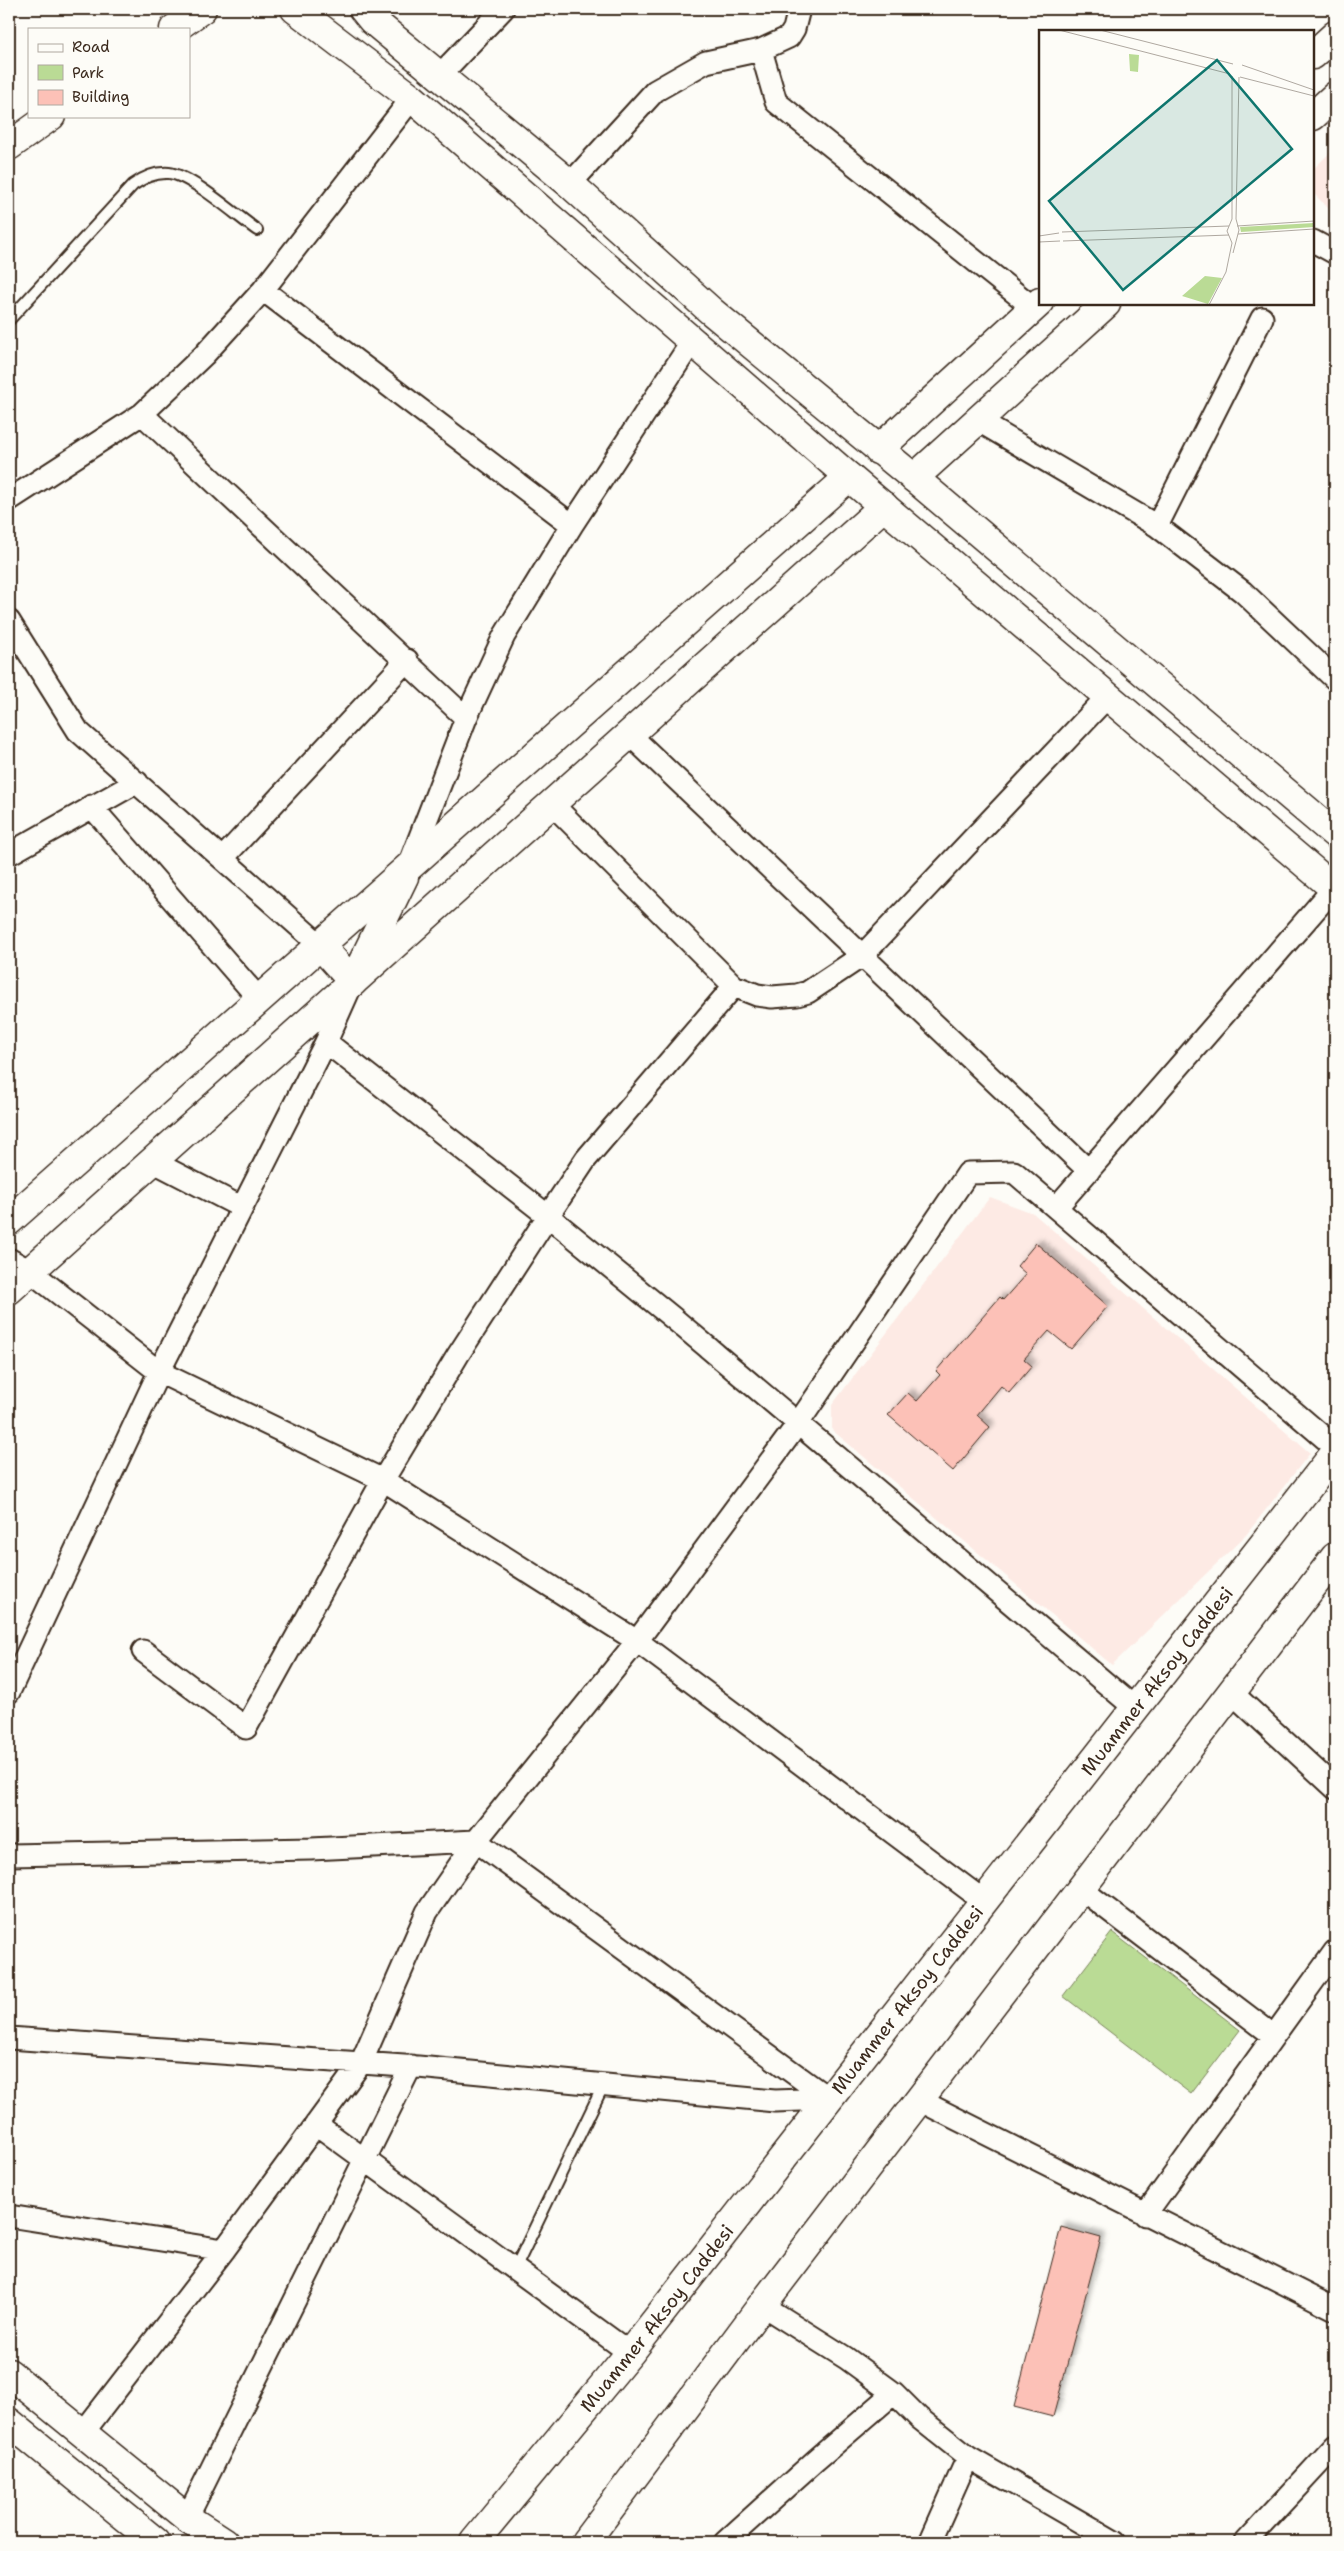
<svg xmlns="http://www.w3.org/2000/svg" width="1344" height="2551" viewBox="0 0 1344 2551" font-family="'Shantell Sans',sans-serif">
<defs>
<filter id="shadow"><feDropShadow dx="4.5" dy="-4.5" stdDeviation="2.5" flood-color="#0004"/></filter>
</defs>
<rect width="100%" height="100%" fill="#fdfcf7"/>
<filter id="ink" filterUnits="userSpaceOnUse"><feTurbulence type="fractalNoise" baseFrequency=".02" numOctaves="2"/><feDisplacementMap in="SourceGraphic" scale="10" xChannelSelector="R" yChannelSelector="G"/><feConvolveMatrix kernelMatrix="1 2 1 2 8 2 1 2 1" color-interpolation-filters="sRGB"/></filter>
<g filter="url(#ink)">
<!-- built -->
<path fill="#fdeae4" d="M1335 148V215L1313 193V169Z
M990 1197 1033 1213 1310 1453 1246 1535 1112 1665 832 1430V1405Z"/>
<!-- green -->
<path fill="#badb95" stroke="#7a825a" d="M1112 1932 1240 2030 1191 2094 1063 1996Z"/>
<!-- building -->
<path fill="#fcc1b7" stroke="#3b2a1e" filter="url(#shadow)" d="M1036 1243 1108 1306 1071 1349 1049 1331 1024 1359 1032 1366 1009 1393 1001 1386 977 1415 990 1427 953 1471 888 1415 908 1393 917 1401 940 1375 936 1371 1000 1297 1003 1300 1026 1274 1017 1266Z
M1061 2227 1101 2238 1053 2417 1014 2407Z"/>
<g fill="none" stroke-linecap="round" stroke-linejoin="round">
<!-- lane casing -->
<g stroke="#3b2a1e" stroke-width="14">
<path id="lane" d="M9 320 133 185C144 177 156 172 169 173 191 175 237 216 257 230
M515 2269 604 2084"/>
</g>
<!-- street casing -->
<g stroke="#3b2a1e" stroke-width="25">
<path id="street" d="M761 50 776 102 1034 308
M440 75 503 9
M570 184 655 91 706 62 761 50 789 37 794 29 799 9
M1313 241 1335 253
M263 290 572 525
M142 414 466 718
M977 420 1157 526 1243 592 1335 679
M9 500 142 414 204 355 263 290 412 98
M1157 526 1262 318
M9 621 78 731 320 945
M629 734 1089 1171
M552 804 734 986 757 995 772 997 797 995 808 992 862 956 1108 696
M91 806 259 999
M9 854 137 782
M223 858 407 660
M409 865 466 718 504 636 572 525 693 340
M326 1042 548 1216 673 1318 1135 1708
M152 1161 241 1207
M1056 1208 1334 888
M9 1259 30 1271 159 1372 383 1480 637 1641 984 1901
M143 1651 246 1728 383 1480 458 1355 548 1216 586 1159 734 986
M9 1692 159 1372 326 1042 351 986
M1231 1692 1335 1788
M9 1855 311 1849 476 1841 829 2099
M1081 1889 1274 2036
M9 2038 418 2067 775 2101 829 2099
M919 2100 1335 2309
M316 2124 630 2353
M1145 2215 1335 1951
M9 2216 224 2250
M762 2305 846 2358 894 2393
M82 2434 224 2250 361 2063 427 1912 476 1841 637 1641 797 1425 968 1173 1014 1172 1335 1447
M187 2518 411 2066
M725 2542 816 2460 894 2393 919 2418 968 2457 1115 2542
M930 2542 968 2457
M1246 2542 1335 2446"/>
</g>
<!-- secondary casing -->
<g stroke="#3b2a1e" stroke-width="31">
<g id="secondary">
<path d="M1313 55 1335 35"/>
<path d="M1313 116 1335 96"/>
<path d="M878 450 1040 302"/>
<path d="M914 478 1106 304"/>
<path d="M320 945 353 982 404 877"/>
<path d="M9 1221 849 477"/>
<path d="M9 1290 884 506"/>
<path d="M9 2373 187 2518 224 2542"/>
<path d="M9 2422 156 2542"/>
<path id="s1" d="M474 2542 630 2353 1335 1453"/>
<path d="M585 2542 762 2305 1335 1557"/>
</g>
</g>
<!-- primary casing -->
<g stroke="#3b2a1e" stroke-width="31">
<path id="primary" d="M295 9 412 98 849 477 1335 889
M363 9 372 20 570 184 711 311 914 478 1335 834
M174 29 202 9
M9 146 51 116"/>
</g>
<!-- lane -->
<use href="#lane" stroke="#fdfcf7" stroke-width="10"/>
<!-- street -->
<use href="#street" stroke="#fdfcf7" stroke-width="21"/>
<!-- secondary -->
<use href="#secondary" stroke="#fdfcf7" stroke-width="28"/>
<!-- primary -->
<use href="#primary" stroke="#fdfcf7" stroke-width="28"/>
</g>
</g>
<g text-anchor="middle" stroke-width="4.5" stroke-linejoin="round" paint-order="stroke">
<!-- street labels -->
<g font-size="19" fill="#3b2a1e" stroke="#fdfcf7">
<text dy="7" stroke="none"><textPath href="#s1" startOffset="1099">Muammer Aksoy Caddesi</textPath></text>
<text dy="7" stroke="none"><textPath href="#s1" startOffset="694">Muammer Aksoy Caddesi</textPath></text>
<text dy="7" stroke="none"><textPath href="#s1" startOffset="289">Muammer Aksoy Caddesi</textPath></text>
</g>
</g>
<!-- overview -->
<g transform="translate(1039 30)">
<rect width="275" height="275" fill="#fdfcf7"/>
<path d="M90 24 100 25 99 42 91 41ZM275 193V197L202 202 201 197ZM166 246 183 248 169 274 143 266Z" fill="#badb95"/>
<path fill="none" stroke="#afa8a0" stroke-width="1" d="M20 0 191 44M61 0 194 34M203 35 275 60M201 47 275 66M198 196 275 191M23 202 190 196M199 204 275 199M0 206 20 203M24 211 190 205M0 212 21 211M194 223 200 200 197 189 200 47M170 275 187 242 193 213 188 201 193 189V46"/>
<path fill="#0f766e" fill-opacity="0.15" stroke="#0f766e" stroke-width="2.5" d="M178 30 253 119 84 260 10 171Z"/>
<rect width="275" height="275" fill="none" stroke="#3b2a1e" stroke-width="2.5"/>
</g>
<!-- margin -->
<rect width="1344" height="2551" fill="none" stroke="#fdfcf7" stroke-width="30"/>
<rect x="15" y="15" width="1314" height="2521" fill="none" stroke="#3b2a1e" stroke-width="2" filter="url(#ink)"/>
<!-- legend -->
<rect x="28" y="28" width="162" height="90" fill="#fdfcf7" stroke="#afa8a0"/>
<rect x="38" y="44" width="25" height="8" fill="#fdfcf7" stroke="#afa8a0"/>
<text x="72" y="52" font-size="15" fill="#3b2a1e">Road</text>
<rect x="38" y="65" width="25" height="15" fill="#badb95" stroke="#afa8a0"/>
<text x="72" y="78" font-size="15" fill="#3b2a1e">Park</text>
<rect x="38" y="90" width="25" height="15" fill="#fcc1b7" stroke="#afa8a0"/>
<text x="72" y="102" font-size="15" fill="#3b2a1e">Building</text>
</svg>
